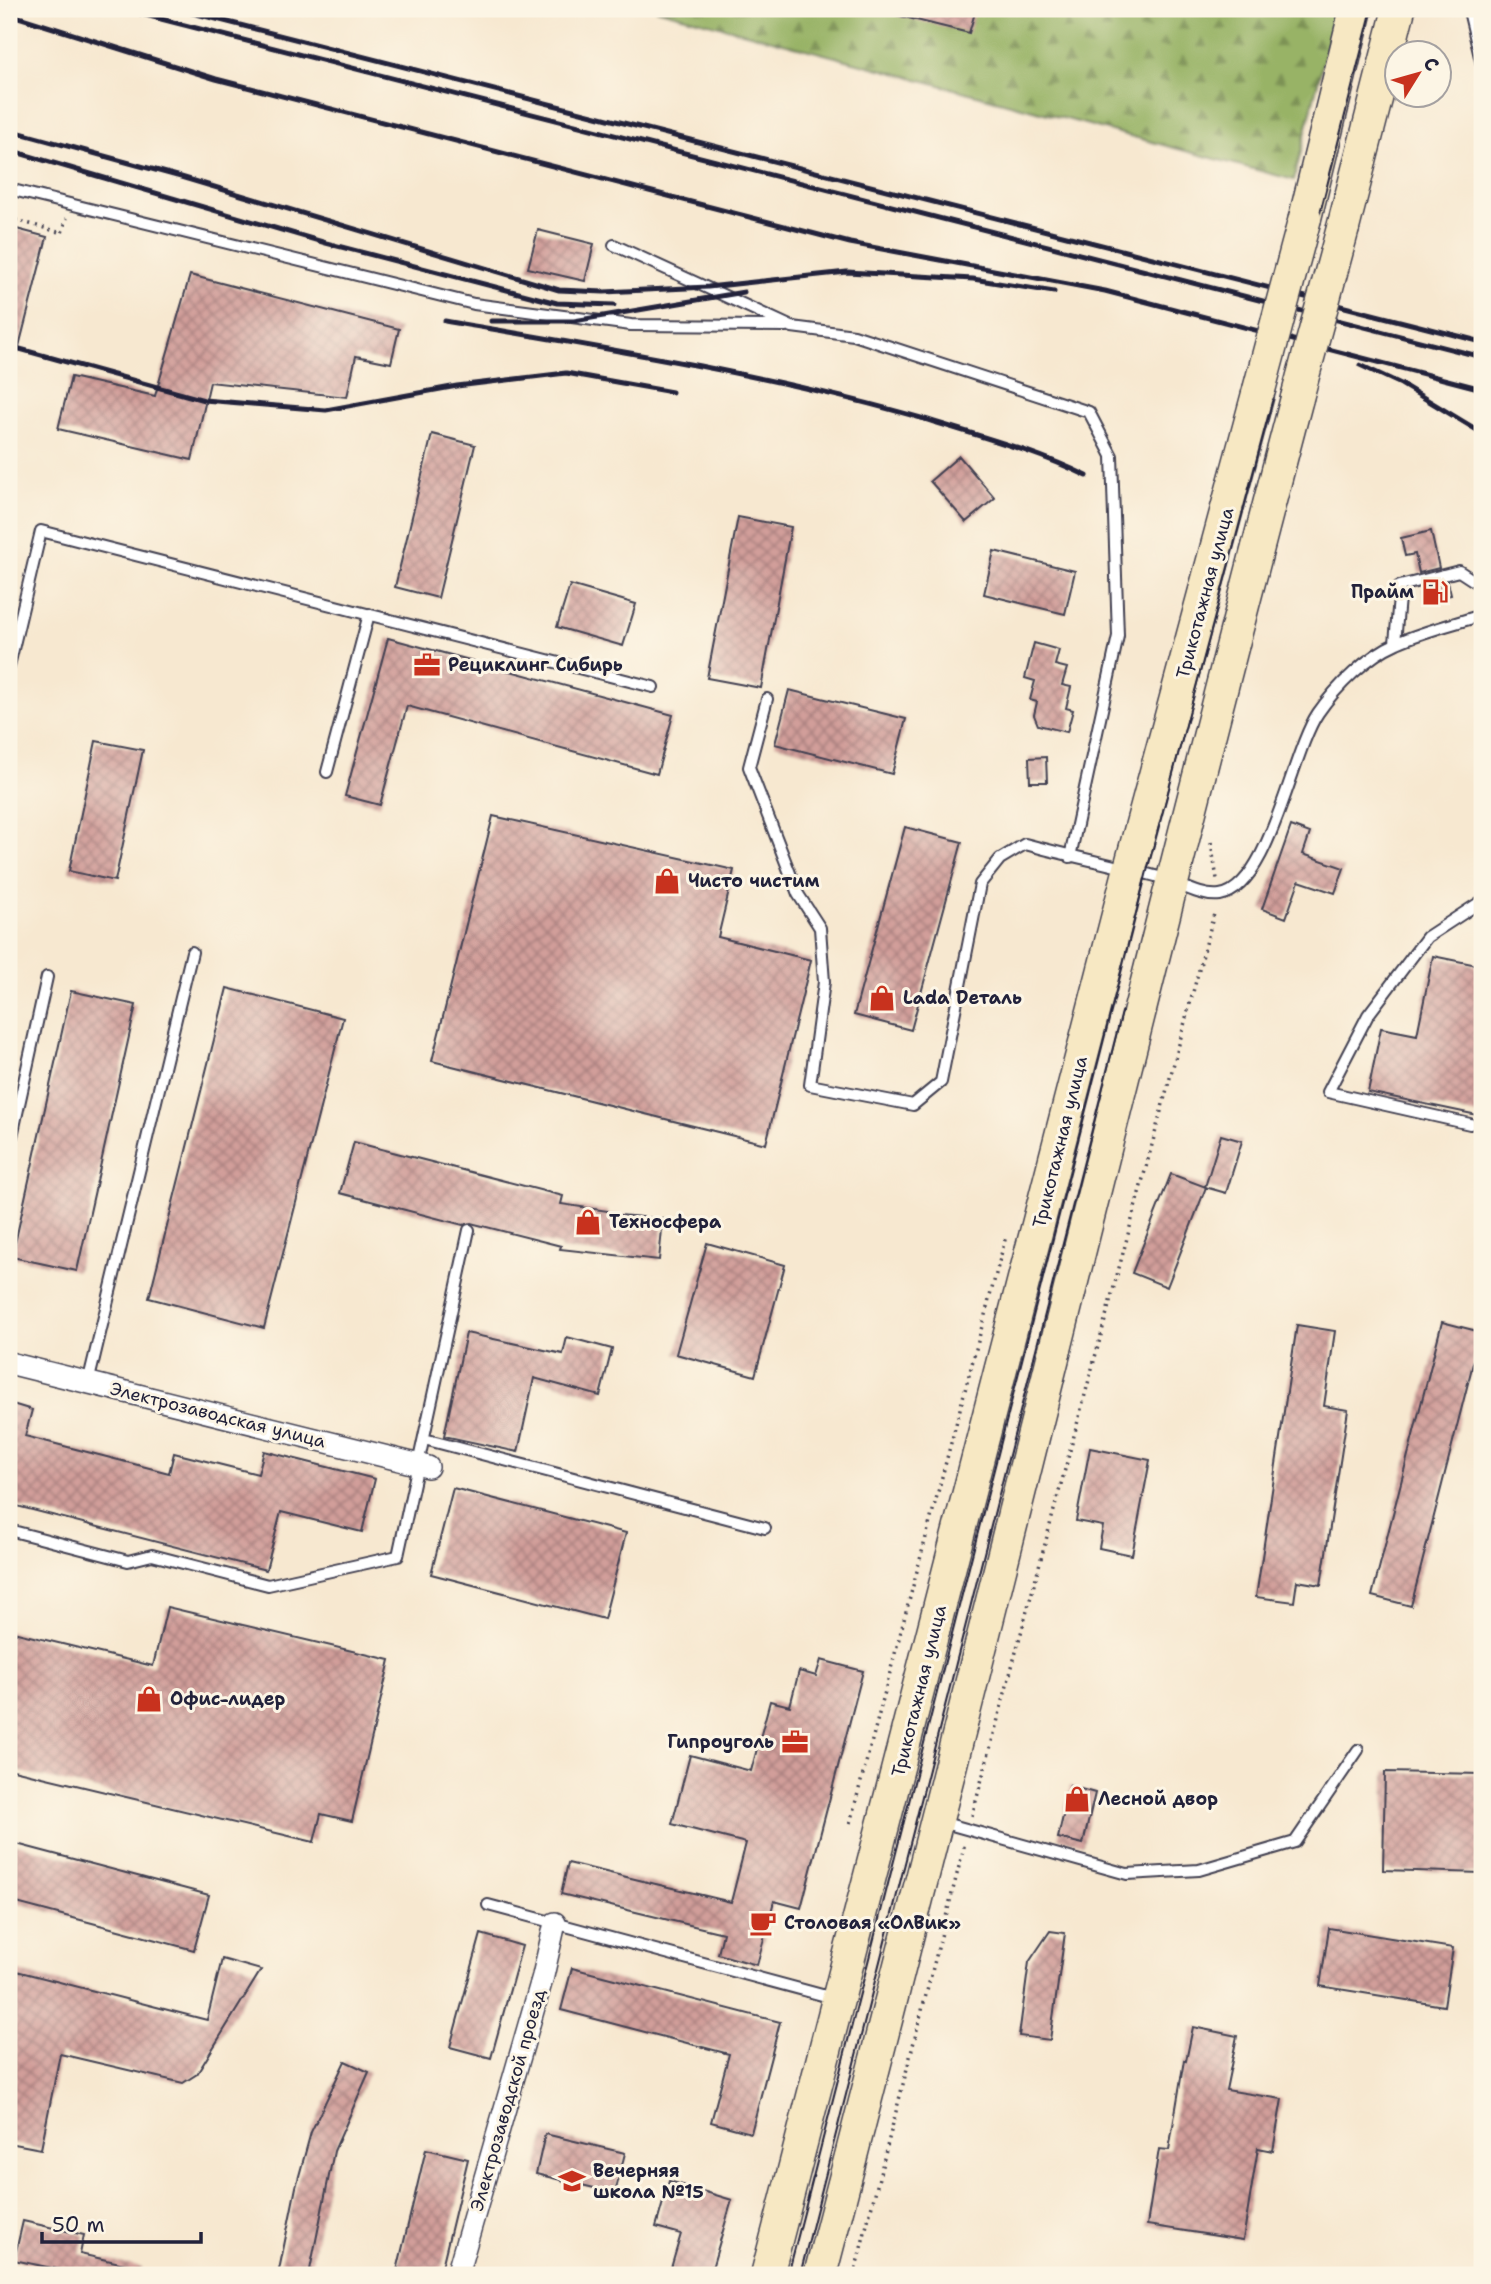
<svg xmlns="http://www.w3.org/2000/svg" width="1491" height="2284" viewBox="0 0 1491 2284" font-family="'Shantell Sans',sans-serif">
<defs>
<pattern id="forest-firs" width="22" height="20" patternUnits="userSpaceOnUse" patternTransform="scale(1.75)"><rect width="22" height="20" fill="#98b366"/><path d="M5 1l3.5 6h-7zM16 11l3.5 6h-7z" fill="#7c9155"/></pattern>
<pattern id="building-cross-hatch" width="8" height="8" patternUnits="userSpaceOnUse" patternTransform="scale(1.75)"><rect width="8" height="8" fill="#d19e9a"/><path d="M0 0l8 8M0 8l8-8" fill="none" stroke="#a9807f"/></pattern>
</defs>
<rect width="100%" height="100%" fill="#fcf5e5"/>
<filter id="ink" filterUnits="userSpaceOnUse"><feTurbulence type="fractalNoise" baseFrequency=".0143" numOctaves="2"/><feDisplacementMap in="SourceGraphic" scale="14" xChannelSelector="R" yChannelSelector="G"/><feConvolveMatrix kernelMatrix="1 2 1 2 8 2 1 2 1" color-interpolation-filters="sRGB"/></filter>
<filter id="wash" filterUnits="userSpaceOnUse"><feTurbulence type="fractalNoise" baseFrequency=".00686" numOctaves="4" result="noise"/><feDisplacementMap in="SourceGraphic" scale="28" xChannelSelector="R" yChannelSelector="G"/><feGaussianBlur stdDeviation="1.57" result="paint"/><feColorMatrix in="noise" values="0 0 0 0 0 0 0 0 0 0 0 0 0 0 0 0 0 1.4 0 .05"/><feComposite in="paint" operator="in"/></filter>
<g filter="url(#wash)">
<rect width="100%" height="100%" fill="#f7e8d0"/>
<!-- forest -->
<path fill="url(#forest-firs)" stroke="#5d6a50" stroke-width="2" d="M656 9H1336L1294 180Z"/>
<g id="blocks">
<!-- building -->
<path fill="url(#building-cross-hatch)" d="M897 9H976L969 33 896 15Z
M9 227 47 237 15 362H9Z
M538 230 594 244 585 281 528 268Z
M190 275 399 329 391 363 356 356 347 397 210 382 192 460 58 429 71 377 155 396Z
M432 434 475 445 438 598 395 587Z
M959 456 995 498 966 522 930 481Z
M738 517 791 527 761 688 707 678Z
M1431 531 1439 568 1419 573 1415 554 1405 556 1401 538Z
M994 551 1075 571 1065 614 984 594Z
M1448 582 1451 595 1425 601 1422 588Z
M570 585 636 604 623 646 557 627Z
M388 638 673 715 657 774 407 706 380 805 345 796Z
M1034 643 1059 650 1055 665 1067 668 1062 685 1071 687 1066 708 1073 710 1067 732 1038 725 1034 715 1037 702 1030 700 1035 681 1025 678Z
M789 690 906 719 892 774 775 744Z
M96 741 143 750 115 881 69 871Z
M1046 757 1047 782H1030L1029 758Z
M493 816 734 870 718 937 811 960 766 1144 432 1061Z
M1291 826 1310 833 1303 854 1344 868 1335 893 1299 881 1286 918 1262 909Z
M905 827 962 842 911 1030 854 1015Z
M1433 956 1482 966V1116L1368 1092 1381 1028 1417 1035Z
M227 988 343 1018 264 1328 149 1298Z
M71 991 136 1005 77 1271 12 1257Z
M1221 1135 1242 1141 1226 1193 1205 1187Z
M354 1142 563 1196 561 1204 608 1211V1214L663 1219 659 1260 560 1249 561 1246 471 1223 463 1225 340 1193Z
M1171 1174 1206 1187 1167 1287 1132 1273Z
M707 1243 785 1265 755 1376 676 1354Z
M1442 1322 1481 1332 1411 1606 1372 1596Z
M1297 1325 1335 1331 1324 1406 1348 1410 1321 1585 1297 1581 1294 1602 1256 1597Z
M466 1333 563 1354 567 1337 612 1349 600 1396 534 1378 518 1452 444 1436Z
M9 1403 32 1410 25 1436 169 1473 174 1453 258 1474 264 1451 375 1479 362 1532 281 1512 266 1570 9 1504Z
M1090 1448 1150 1460 1132 1555 1099 1548 1103 1526 1076 1521Z
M453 1488 626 1533 604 1619 431 1574Z
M167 1607 390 1660 352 1821 321 1814 314 1842 9 1769V1631L153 1666Z
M821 1660 863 1671 801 1908 774 1901 757 1965 718 1954 723 1933 561 1894 568 1863 731 1902 746 1843 672 1824 690 1755 751 1771 770 1701 790 1706 799 1671 816 1676Z
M1385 1772 1482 1774V1873L1383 1870Z
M1070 1786 1095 1793 1083 1844 1058 1838Z
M9 1842 209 1895 194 1950 9 1901Z
M1329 1928 1453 1948 1444 2006 1320 1986Z
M1050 1931 1065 1933 1050 2040 1019 2036 1029 1962Z
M481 1934 522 1946 491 2058 450 2047Z
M222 1959 261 1970 197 2074 183 2083 60 2054 41 2149 9 2143V1969L207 2020Z
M572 1968 780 2022 751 2133 711 2122 729 2054 561 2010Z
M1193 2027 1237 2036 1226 2090 1282 2099 1273 2151 1258 2148 1243 2240 1147 2225 1159 2149 1169 2150 1184 2060 1186 2061Z
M345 2061 369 2072 334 2151 309 2275H278L296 2187 311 2132Z
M545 2134 625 2153 615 2193 536 2174Z
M426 2149 468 2159 440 2275H396Z
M669 2181 732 2200 710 2275H669L681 2234 656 2227Z
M23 2221 84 2235 80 2254 142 2268 141 2275H70L71 2272 14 2260Z"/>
</g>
</g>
<g filter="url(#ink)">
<use href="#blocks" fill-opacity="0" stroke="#424051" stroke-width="2"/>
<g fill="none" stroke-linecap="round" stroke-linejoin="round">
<!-- service casing -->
<g stroke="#424051" stroke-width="14">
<path id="service" d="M1473 9 1470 15 1482 65
M9 189 474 304 631 325 786 326
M614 245 792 327 854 335 1089 412 1112 456 1118 636 1070 857
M1395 643 1400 586 1459 571 1482 586
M9 666 41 531 653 687
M767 699 749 767 798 894 820 928 824 982 810 1085 913 1105 941 1082 980 884 1000 859 1025 844C1069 856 1115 865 1159 877 1177 882 1201 898 1220 895 1270 887 1291 753 1318 713 1336 687 1367 656 1397 643 1423 631 1454 624 1482 615
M327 772 369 614
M1470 1124 1328 1092 1368 1015 1427 937 1482 901
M9 1150 47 977
M88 1383 192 952
M424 1439 765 1528
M9 1530 128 1561 152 1555 268 1585 398 1556 469 1230
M941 1822 1127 1874 1199 1870 1295 1842 1358 1750
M488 1905 837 1999"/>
</g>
<!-- minor casing -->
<g stroke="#424051" stroke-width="24">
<path id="minor" d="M9 1363 428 1467
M457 2275 543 1976 555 1923"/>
</g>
<!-- secondary casing -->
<g stroke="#424051" stroke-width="35">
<path id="secondary" d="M1305 218 1356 9
M1343 228 1399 9
M767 2275 1129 872 1259 390
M820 2275C984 1651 1132 1023 1297 398"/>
</g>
<!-- path -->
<path stroke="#424051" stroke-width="3.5" stroke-dasharray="2 5" stroke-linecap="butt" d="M9 218 62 233 67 218
M1211 842 1217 879
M972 1816 1215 910
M850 1823 1006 1236
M854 2275 965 1843"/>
<!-- service -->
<use href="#service" stroke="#fff" stroke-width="10"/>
<!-- minor -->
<use href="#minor" stroke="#fff" stroke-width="21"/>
<!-- secondary -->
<use href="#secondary" stroke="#f7e8c3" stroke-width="32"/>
<!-- tram -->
<path stroke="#22223b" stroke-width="2" d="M788 2275 1146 875 1274 394 1372 9
M800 2275 1122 1012"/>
<!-- rail -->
<path stroke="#22223b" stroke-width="5" d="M122 9 1482 357
M177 9 1482 342
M9 14 216 79 850 243 1105 291 1482 389
M9 130 181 177 559 290 604 292 708 287 847 272 973 279 1054 292
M9 150 326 243 557 303 614 305
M445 321C607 349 770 374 928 420 982 437 1036 451 1087 476
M491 321H574L744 292
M9 346 204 400 326 410 457 386 566 373 672 392
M1360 365 1401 384 1482 433"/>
<!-- secondary-bridge casing -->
<g stroke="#424051" stroke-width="35" stroke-linecap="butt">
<path id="secondary-bridge" d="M1259 390 1305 218
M1297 398 1343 228"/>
</g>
<!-- secondary-bridge -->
<use href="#secondary-bridge" stroke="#f7e8c3" stroke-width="32"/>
</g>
</g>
<!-- icons -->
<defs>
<g id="fuel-bare" transform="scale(2.1)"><path d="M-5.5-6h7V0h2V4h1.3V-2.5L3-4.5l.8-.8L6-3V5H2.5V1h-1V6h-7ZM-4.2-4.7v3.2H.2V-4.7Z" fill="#c8321e" stroke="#fcf5e5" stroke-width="2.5" paint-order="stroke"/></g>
<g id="office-bare" transform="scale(2.1)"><path d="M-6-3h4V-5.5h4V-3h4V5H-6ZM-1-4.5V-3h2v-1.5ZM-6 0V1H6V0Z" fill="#c8321e" stroke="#fcf5e5" stroke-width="2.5" paint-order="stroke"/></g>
<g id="shop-bare" transform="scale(2.1)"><path d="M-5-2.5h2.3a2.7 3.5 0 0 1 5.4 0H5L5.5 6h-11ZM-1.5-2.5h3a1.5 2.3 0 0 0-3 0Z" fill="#c8321e" stroke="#fcf5e5" stroke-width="2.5" paint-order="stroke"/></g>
<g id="cafe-bare" transform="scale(2.1)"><path d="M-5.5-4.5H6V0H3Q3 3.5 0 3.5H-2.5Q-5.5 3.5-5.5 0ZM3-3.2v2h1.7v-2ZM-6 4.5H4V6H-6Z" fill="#c8321e" stroke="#fcf5e5" stroke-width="2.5" paint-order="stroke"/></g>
<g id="school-bare" transform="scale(2.1)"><path d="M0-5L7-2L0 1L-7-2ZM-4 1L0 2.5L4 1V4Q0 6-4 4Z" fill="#c8321e" stroke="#fcf5e5" stroke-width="2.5" paint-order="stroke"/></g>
</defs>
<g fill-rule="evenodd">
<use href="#fuel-bare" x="1435" y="592"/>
<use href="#office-bare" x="427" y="665"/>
<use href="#shop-bare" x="667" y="881"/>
<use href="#shop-bare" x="882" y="998"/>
<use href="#shop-bare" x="588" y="1222"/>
<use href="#shop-bare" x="149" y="1699"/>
<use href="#office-bare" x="795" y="1742"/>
<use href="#shop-bare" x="1077" y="1799"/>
<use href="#cafe-bare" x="763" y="1923"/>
<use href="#school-bare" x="572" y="2181"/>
</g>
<g text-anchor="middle" stroke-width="6" stroke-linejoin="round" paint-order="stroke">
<!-- poi labels -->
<g font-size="18" font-weight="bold" fill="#22223b" stroke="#fcf5e5" text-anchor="start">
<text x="1414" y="598" text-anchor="end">Прайм</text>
<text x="448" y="671">Рециклинг Сибирь</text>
<text x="688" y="887">Чисто чистим</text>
<text x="903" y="1004">Lada Dеталь</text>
<text x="609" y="1228">Техносфера</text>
<text x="170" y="1705">Офис-лидер</text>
<text x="774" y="1748" text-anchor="end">Гипроуголь</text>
<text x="1098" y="1805">Лесной двор</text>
<text x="784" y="1929">Столовая «ОлВик»</text>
<text x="593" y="2177">Вечерняя<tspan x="593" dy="21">школа №15</tspan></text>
</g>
<!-- street labels -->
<g font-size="18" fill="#22223b" stroke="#fcf5e5">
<text transform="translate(1205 593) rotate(-75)" y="6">Трикотажная улица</text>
<text transform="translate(1060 1142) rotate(-76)" y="6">Трикотажная улица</text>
<text transform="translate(218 1415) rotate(14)" y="6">Электрозаводская улица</text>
<text transform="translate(919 1691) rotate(-76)" y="6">Трикотажная улица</text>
<text transform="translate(508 2100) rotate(-74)" y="6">Электрозаводской проезд</text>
</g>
</g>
<!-- margin -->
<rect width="1491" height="2284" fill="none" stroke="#fcf5e5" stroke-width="35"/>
<!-- north arrow -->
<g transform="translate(1418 74) rotate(53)"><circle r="33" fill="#fcf5e5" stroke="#a5a1a1" stroke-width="2"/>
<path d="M0-5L12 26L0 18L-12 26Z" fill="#c8321e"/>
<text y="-10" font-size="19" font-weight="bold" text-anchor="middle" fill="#22223b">С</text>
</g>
<!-- scale -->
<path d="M42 2232v10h159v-10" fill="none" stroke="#22223b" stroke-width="3.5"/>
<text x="52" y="2232" font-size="21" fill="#22223b" stroke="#fcf5e5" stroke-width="5" paint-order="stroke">50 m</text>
</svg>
